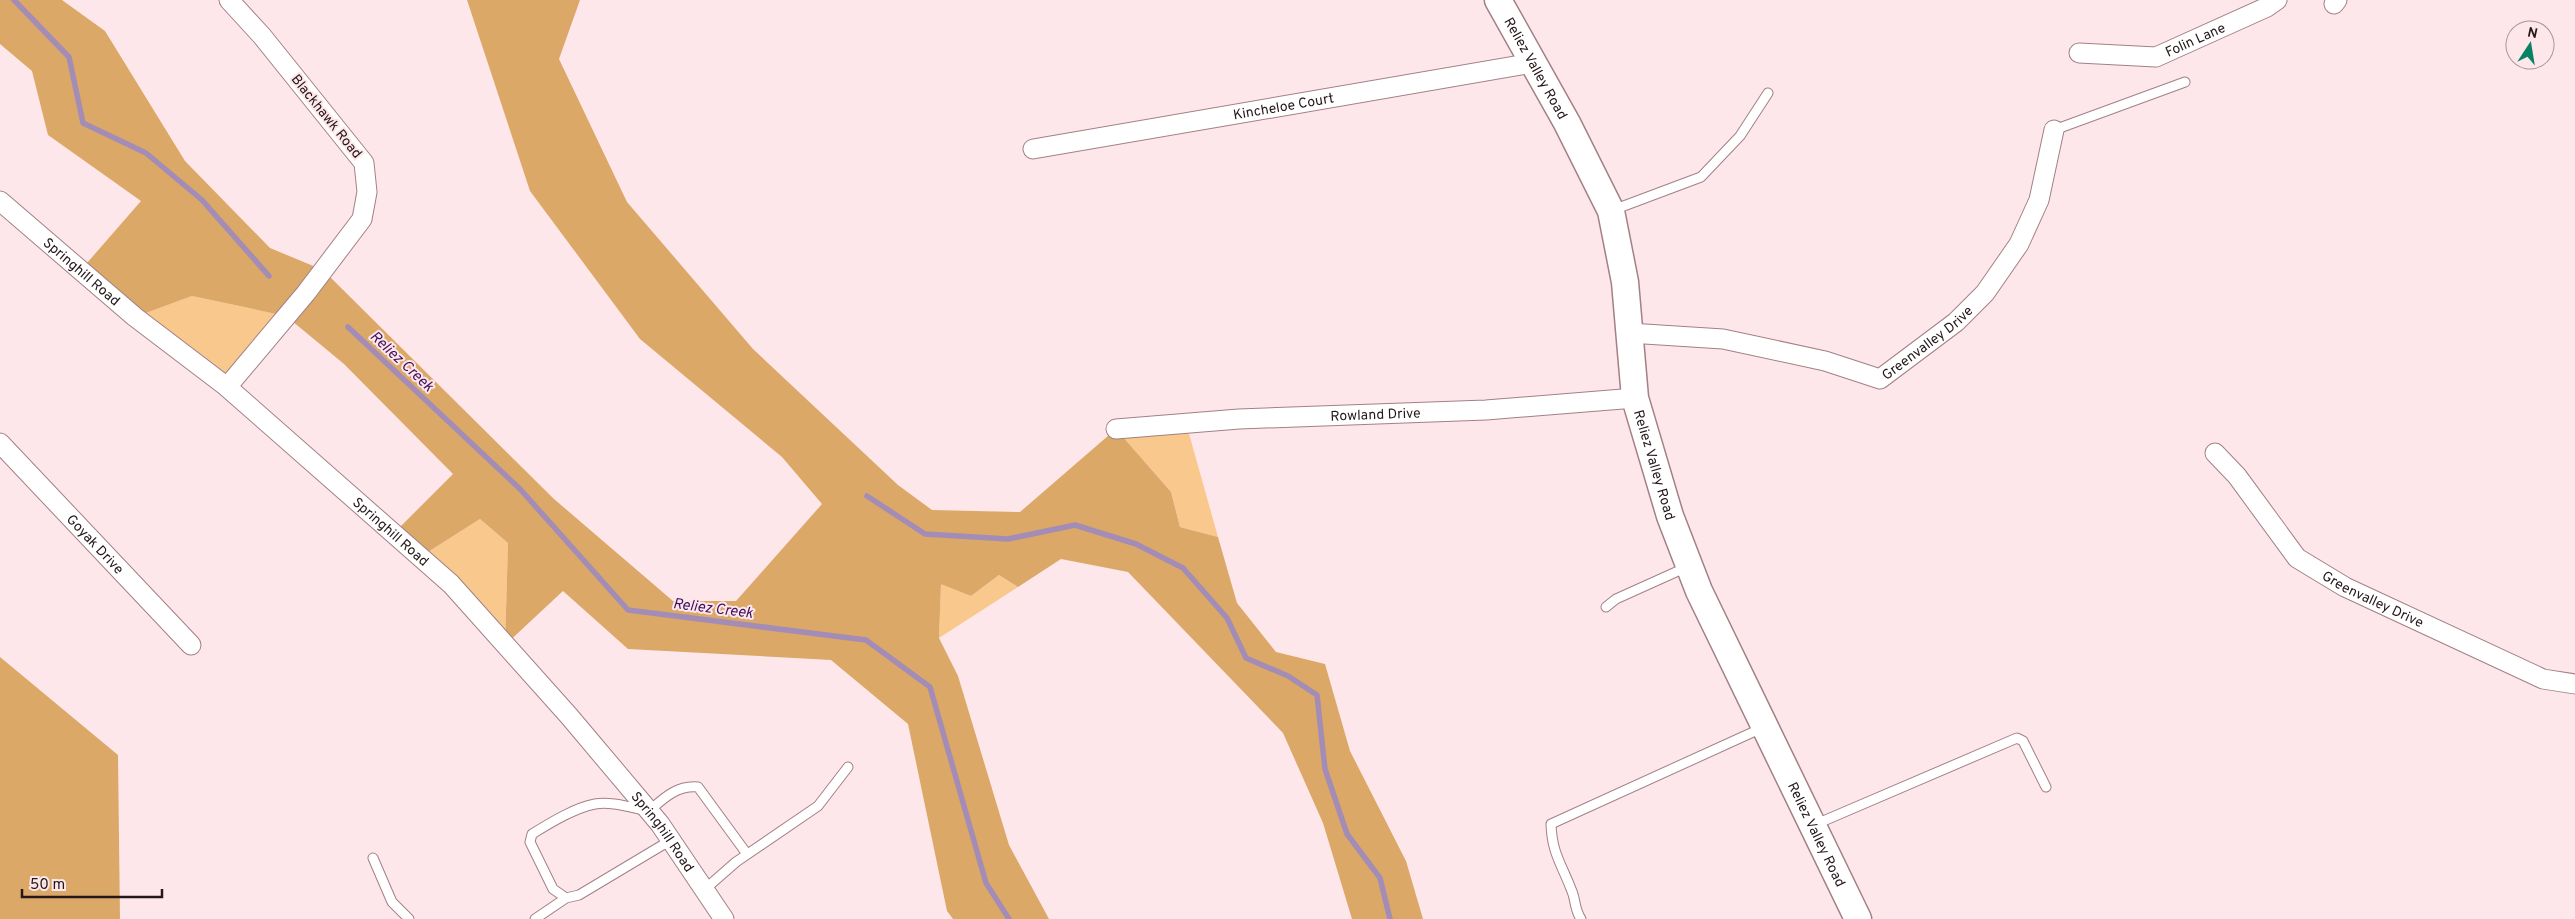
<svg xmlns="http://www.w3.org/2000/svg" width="2575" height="919" viewBox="0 0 2575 919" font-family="Overpass,sans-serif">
<rect width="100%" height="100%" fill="#fee7ea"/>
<!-- green -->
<path fill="#f8c88d" d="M192 296 287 316 227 387 135 317Z
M1186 423 1218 537 1180 527 1171 492 1116 429Z
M480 519 508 543 505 645 420 557Z
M999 575 1018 587 939 638 941 583 971 596Z"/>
<!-- forest -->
<path fill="#dba867" d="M0 0H62L105 31 185 161 270 248 323 270 554 499 673 601H736L822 504 782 457 640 339 530 191 467 0H580L559 59 627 202 753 349 898 485 932 510 1020 512 1116 429 1171 492 1180 527 1218 537 1237 603 1276 652 1325 664 1350 751 1406 861 1423 919H1352L1323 823 1283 733 1128 572 1061 559 1018 587 999 575 971 596 941 584 939 638 958 676 1009 845 1049 919H953L947 911 908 724 831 660 628 649 563 591 505 645 508 543 480 519 420 557 394 533 453 474 344 364 286 316 192 296 135 317 80 271 141 201 48 135 32 71 0 44Z
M0 657 118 755 120 919H0Z"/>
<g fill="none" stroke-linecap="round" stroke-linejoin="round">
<!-- stream -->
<path stroke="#a38db6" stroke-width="5.5" d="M14 0 69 57 83 123 146 153 202 200 269 276
M348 327 520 489 628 610 866 640 930 687 986 883 1009 919
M867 496 925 534 1008 539 1075 525 1136 544 1183 568 1227 618 1246 658 1288 676 1317 695 1325 769 1347 834 1380 878 1390 919"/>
<!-- lane casing -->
<g stroke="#a28085" stroke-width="11">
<path id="lane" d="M2054 130 2185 82
M1613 210 1701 177 1740 136 1768 93
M1606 607 1616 599 1687 567
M1814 825 2017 738 2023 741 2046 787
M671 840 579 895 566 898 553 889 530 842 532 834C550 823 574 808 595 804 611 801 632 808 649 811 664 798 677 785 698 787L747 854
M373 858 392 902 409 919
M704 890 736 862 818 806 848 767
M535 919 566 898
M1581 919C1574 909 1576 899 1571 889 1561 863 1552 853 1551 824L1762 728"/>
</g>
<!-- street casing -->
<g stroke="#a28085" stroke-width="21">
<g id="street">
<path d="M2334 4 2337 0"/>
<path id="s1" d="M2079 53 2156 57 2267 7 2277 0"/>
<path id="s2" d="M1033 149 1533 63"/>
<path id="s3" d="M0 201 135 317 227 387 451 584 569 716 660 824 724 919"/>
<path id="s4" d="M1629 333 1723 339 1825 361 1880 379 1956 322 1985 293 2019 244 2039 200 2054 130"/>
<path d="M227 387 306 293 362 219 367 192 364 163 262 36 229 0"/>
<path id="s5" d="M1116 429 1239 419 1486 410 1635 398"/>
<path id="s6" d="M0 443 191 645"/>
<path id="s7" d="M2215 453 2237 476 2297 558 2345 587 2543 679 2575 684"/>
</g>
</g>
<!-- secondary casing -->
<g stroke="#a28085" stroke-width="29">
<g id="secondary">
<path id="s8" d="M1498 0 1567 123 1611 211 1625 282 1635 398 1670 516 1699 591 1858 919"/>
</g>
</g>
<!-- lane -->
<use href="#lane" stroke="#fff" stroke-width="9"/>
<!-- street -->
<use href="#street" stroke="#fff" stroke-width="19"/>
<!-- secondary -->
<use href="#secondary" stroke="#fff" stroke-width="26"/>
</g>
<g text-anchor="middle" stroke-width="4" stroke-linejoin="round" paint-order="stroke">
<!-- street labels -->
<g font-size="14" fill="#241719" stroke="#fee7ea">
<text dy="5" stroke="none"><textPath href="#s1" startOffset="120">Folin Lane</textPath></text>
<text dy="5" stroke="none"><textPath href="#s8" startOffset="78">Reliez Valley Road</textPath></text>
<text dy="5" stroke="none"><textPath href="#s2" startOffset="254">Kincheloe Court</textPath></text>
<text transform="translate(327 116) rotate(51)" y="5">Blackhawk Road</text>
<text dy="5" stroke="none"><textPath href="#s3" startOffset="108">Springhill Road</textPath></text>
<text dy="5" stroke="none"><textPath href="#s4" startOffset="316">Greenvalley Drive</textPath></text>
<text dy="5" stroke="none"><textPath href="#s5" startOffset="260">Rowland Drive</textPath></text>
<text dy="5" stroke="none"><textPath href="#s8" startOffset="498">Reliez Valley Road</textPath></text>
<text dy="5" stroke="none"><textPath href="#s3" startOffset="512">Springhill Road</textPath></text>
<text dy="5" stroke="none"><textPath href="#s6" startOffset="139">Goyak Drive</textPath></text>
<text dy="5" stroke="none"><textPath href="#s7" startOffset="220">Greenvalley Drive</textPath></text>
<text dy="5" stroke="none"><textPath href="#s3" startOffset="918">Springhill Road</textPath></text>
<text dy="5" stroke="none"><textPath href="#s8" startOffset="902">Reliez Valley Road</textPath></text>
</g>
<!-- water labels -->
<g font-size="15" font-style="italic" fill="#3d1061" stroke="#fee7ea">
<text transform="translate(402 361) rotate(43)" y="5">Reliez Creek</text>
<text transform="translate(713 608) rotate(7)" y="5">Reliez Creek</text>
</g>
</g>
<!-- north arrow -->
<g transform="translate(2530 45) rotate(12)"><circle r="24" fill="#fee7ea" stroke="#a79496"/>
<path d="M0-4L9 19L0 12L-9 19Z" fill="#078262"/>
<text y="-8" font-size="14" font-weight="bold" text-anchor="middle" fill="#241719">N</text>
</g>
<!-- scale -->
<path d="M22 889v8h140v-8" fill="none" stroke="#241719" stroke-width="2.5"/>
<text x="30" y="889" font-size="15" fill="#241719" stroke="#fee7ea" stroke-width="4" paint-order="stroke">50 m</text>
</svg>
